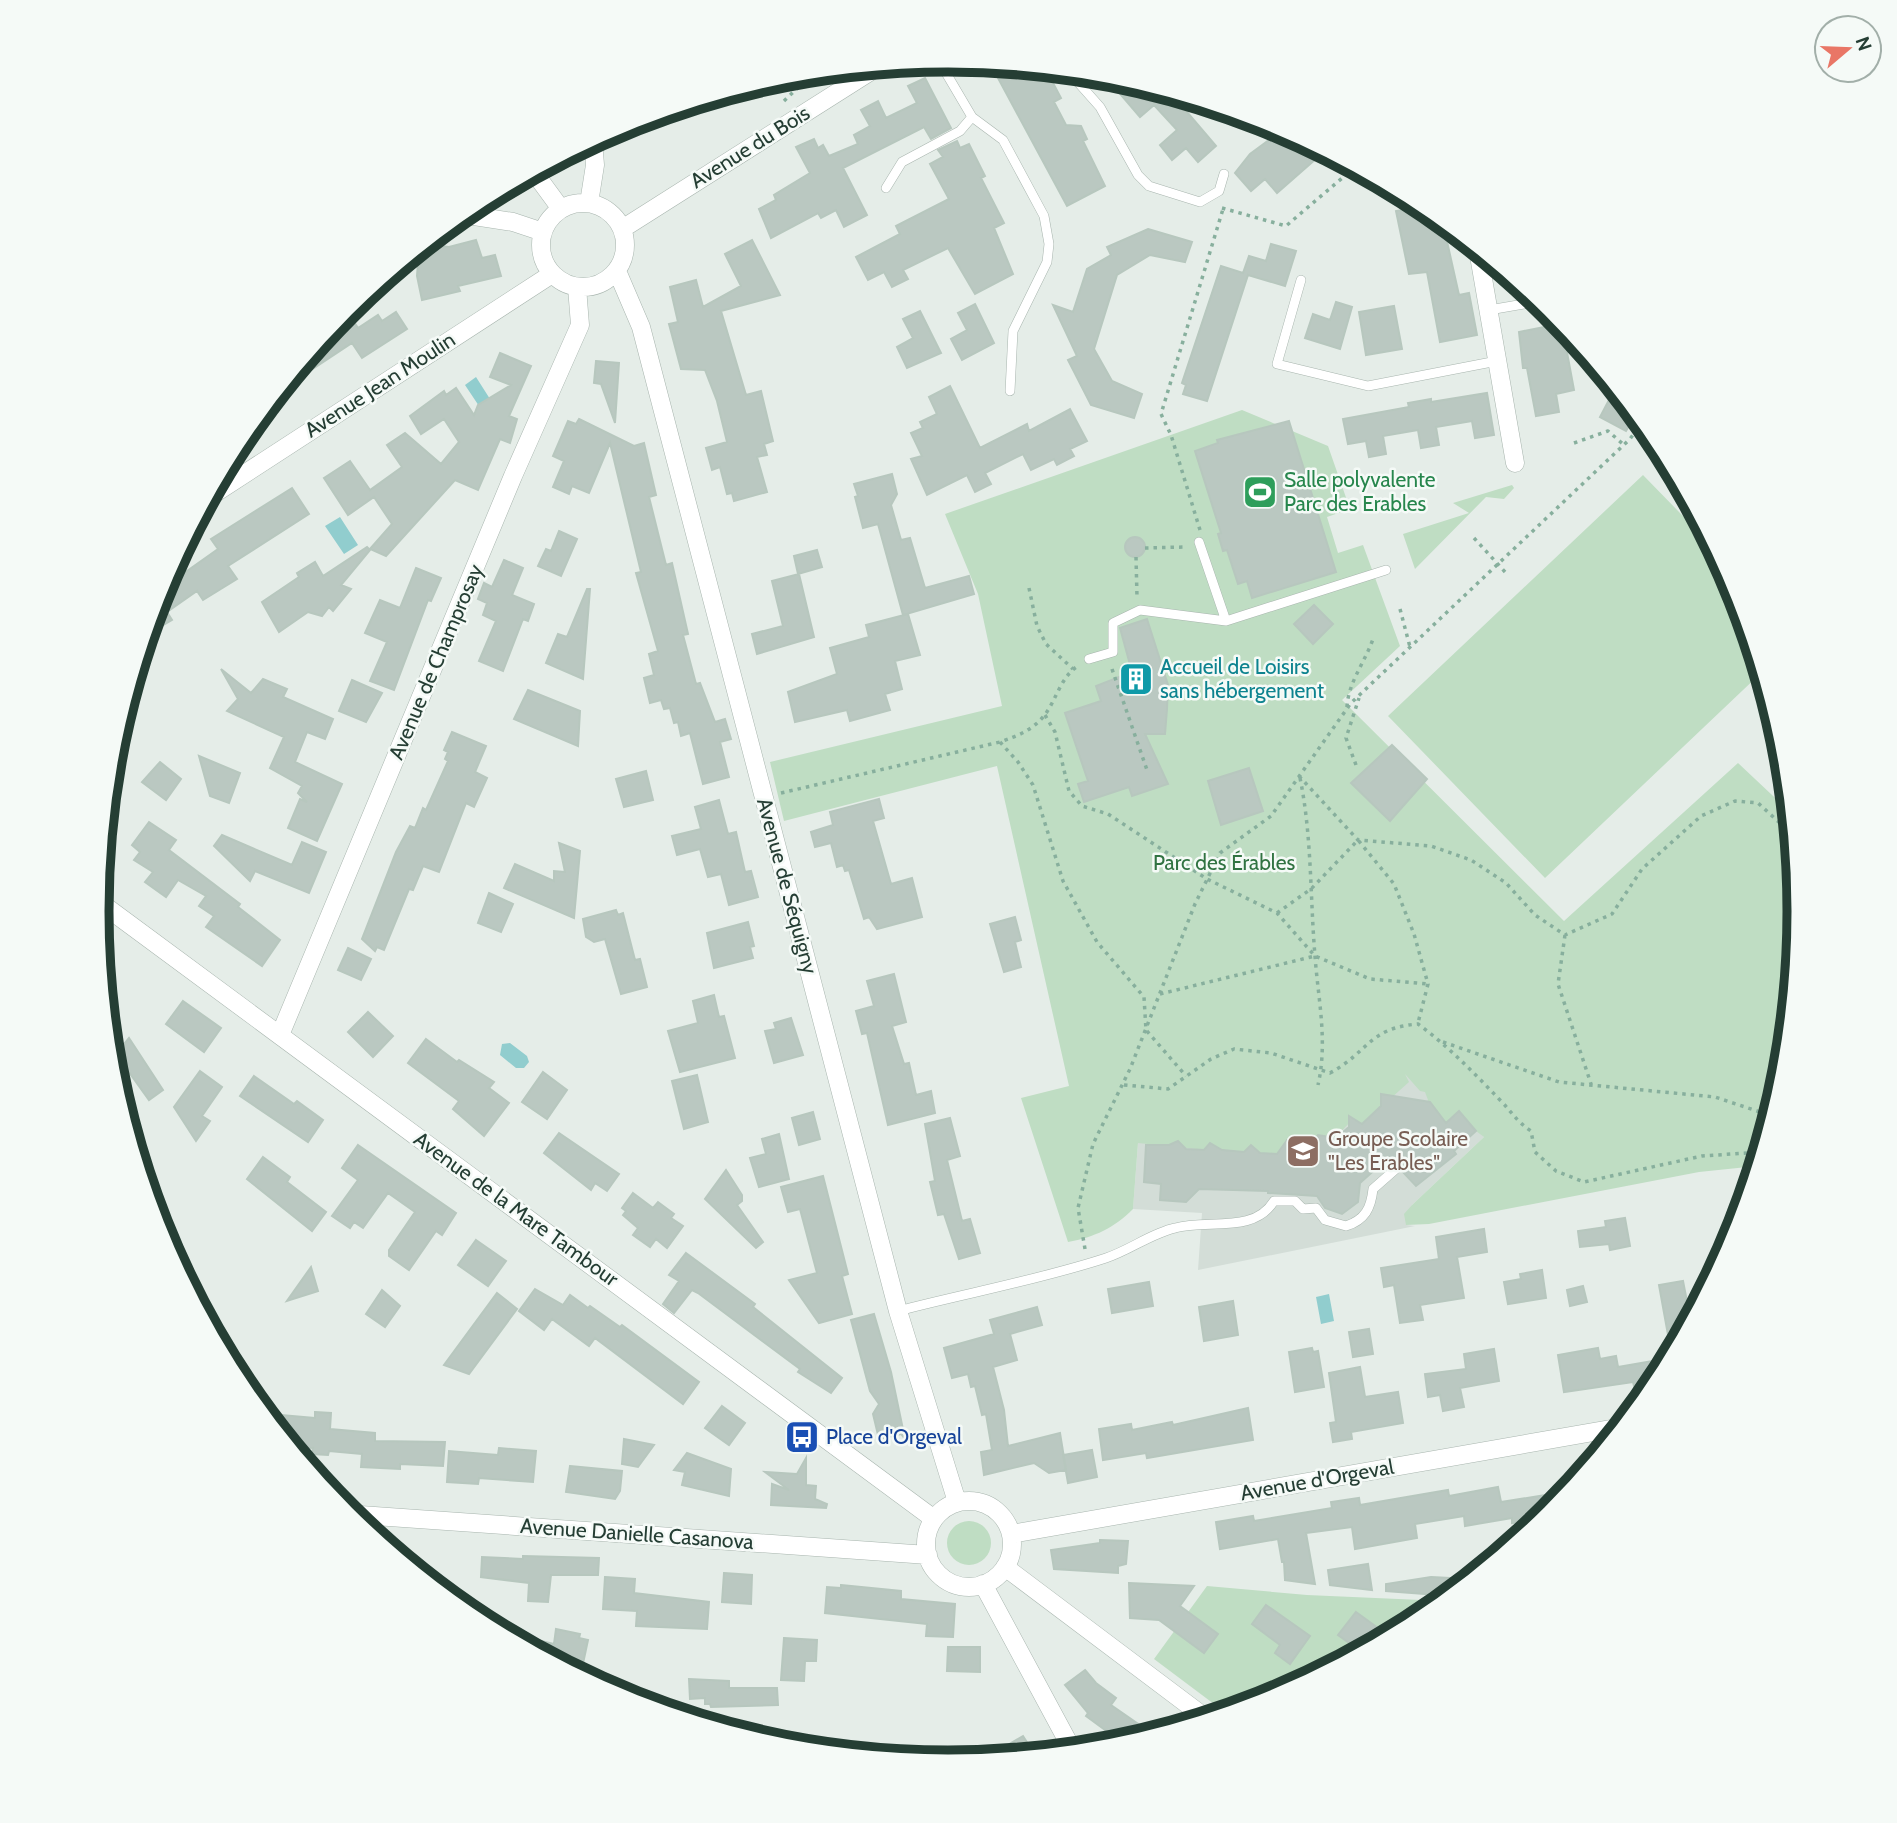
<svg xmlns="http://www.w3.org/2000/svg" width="1897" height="1823" viewBox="0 0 1897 1823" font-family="Cabin,sans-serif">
<rect width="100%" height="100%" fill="#e5ede8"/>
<!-- built -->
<path fill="#d3ddd7" d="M1406 1034 1484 1137 1412 1205 1406 1225 1415 1226 1198 1270 1202 1213 1133 1209 1139 1130Z"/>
<!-- green -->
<path fill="#bfddc3" d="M1242 410 1328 446 1350 509 1327 517 1338 553 1363 545 1400 646 1342 700 1564 921 1738 763 1791 813 1800 912 1784 1078 1757 1166 1699 1172 1429 1224 1406 1225 1404 1214 1412 1205 1484 1137 1476 1131 1436 1132 1398 1167 1386 1157 1428 1100 1425 1092 1420 1091 1405 1074 1409 1082 1361 1125 1353 1119 1330 1143 1324 1136H1319L1314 1148 1293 1147 1282 1154 1256 1153 1251 1146 1246 1152 1216 1150 1211 1144 1206 1150 1138 1143 1133 1209C1114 1228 1095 1237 1068 1242L1021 1098 1069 1086 997 766 784 821 770 762 1002 706 978 594 945 514Z
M1643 475 1717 551 1736 586 1762 672 1545 878 1388 716Z
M1512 485 1514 488 1504 499 1486 497 1415 569 1403 534 1469 513 1453 503Z
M947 1543a22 22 0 1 1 44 0a22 22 0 1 1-44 0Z
M1207 1586 1307 1595 1444 1601 1421 1620 1274 1699 1226 1713 1154 1659Z"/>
<!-- water -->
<path fill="#91cdce" d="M476 377 490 399 479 406 465 385Z
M340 517 358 545 344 554 325 526Z
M510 1043 527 1056 529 1062 524 1068H516L500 1055 502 1044Z
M1329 1294 1334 1321 1321 1324 1316 1297Z"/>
<!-- building -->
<path fill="#bac8c1" stroke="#b7c7be" stroke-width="2" d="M991 65 1051 79 1061 98 1054 102 1066 125 1081 126 1087 139 1083 141 1105 186 1067 206Z
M1104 75 1189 98 1181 105 1216 146 1198 162 1186 148 1172 160 1160 145 1177 130 1154 105 1140 117Z
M925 78 951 128 931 139 924 127 843 168 867 215 844 227 836 210 821 218 818 213 771 238 759 209 776 200 774 195 810 173 796 147 814 139 818 148 823 145 829 156 858 144 854 135 870 126 861 110 878 101 886 118 917 103 908 86Z
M1284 129 1325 151 1277 193 1265 179 1251 191 1235 173 1250 154Z
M957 141 960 148 969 144 985 176 981 178 1004 223 994 228 1013 274 975 294 948 248 903 270 908 279 892 287 884 272 868 280 856 257 900 234 896 226 949 199 930 164 943 157 938 150Z
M1426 206 1442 219 1459 295 1469 293 1477 335 1440 342 1427 272 1409 274 1396 211Z
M1148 229 1192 242 1185 262 1150 255 1117 275 1094 349 1112 381 1142 394 1134 418 1091 405 1068 360 1077 356 1053 305 1073 312 1087 269 1111 255 1107 247Z
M476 240 482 258 495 255 501 276 458 286 460 291 422 300 417 276 419 249 426 244 449 247Z
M752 240 780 295 721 311 746 395 761 391 773 441 764 444 767 455 757 457 767 492 734 501 732 493 727 494 720 467 712 470 706 448 727 442 717 401 705 370 681 369 669 324 678 322 670 287 696 280 703 307 741 286 725 254Z
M1271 244 1296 251 1285 286 1248 275 1207 401 1183 394 1186 385 1182 383 1221 266 1243 273 1249 256 1266 261Z
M1336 302 1352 307 1340 349 1305 338 1313 314 1330 320Z
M975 304 994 343 962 360 951 339 967 330 958 313Z
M1394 306 1402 349 1366 355 1359 312Z
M920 311 941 353 907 368 897 347 913 338 903 319Z
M396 312 407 329 362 358 352 343 290 384 287 381 325 334 329 339 354 322 358 328 378 315 382 321Z
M1549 326 1564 336 1574 390 1556 394 1559 412 1536 416 1527 368H1523L1519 332Z
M500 353 531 366 509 416 517 419 510 443 500 439 478 490 455 480 386 556 370 549 392 524 374 497 348 515 324 478 350 461 370 490 402 467 387 445 405 433 441 464 459 442 444 419 421 434 410 416 444 391 446 395 456 388 474 415 478 405 511 385 490 377Z
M596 361 619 363 615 423 601 384 594 383Z
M950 386 980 448 1027 424 1029 431 1070 409 1087 441 1070 449 1074 456 1057 465 1054 459 1031 470 1023 454 985 473 991 484 975 492 967 475 927 495 911 459 922 456 911 433 923 428 920 422 937 414 929 397Z
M1487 393 1494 435 1475 438 1472 421 1436 427 1439 445 1421 448 1418 430 1383 436 1386 454 1369 457 1366 441 1348 444 1343 419 1409 407 1408 403 1431 399V402Z
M1609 400 1635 416 1626 431 1600 417Z
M579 419 634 446 644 443 656 495 649 497 666 565 672 563 688 634 683 635 696 684 700 683 715 722 725 719 731 739 720 742 729 777 703 784 690 733 681 736 678 722 674 723 670 708 664 709 661 700 650 703 644 678 654 675 649 654 658 651 636 573 641 572 610 443 589 493 572 486 569 494 553 487 564 461 553 456 568 421 576 424Z
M1289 421 1336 572 1252 598 1247 581 1238 584 1227 550 1223 551 1218 534 1221 533 1195 451 1218 443 1217 440Z
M892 474 897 494 891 505 901 540 910 538 925 588 969 576 974 594 903 615 878 524 863 528 855 497 858 496 854 484Z
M292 488 309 514 228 566 237 579 203 600 197 591 167 612 172 620 146 635 160 590 218 549 211 539Z
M559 531 577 539 561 576 538 566 546 549 551 551Z
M1125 547a10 10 0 1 1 20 0a10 10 0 1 1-20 0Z
M367 547 370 550 341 585 351 589 333 611 329 607 322 616 308 612 279 632 262 602 299 577 297 573 315 562 323 576Z
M817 550 822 567 798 574 794 556Z
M504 560 523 568 512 595 534 604 528 621 523 619 503 671 479 661 496 621 483 615 487 603 478 599 484 583 492 587Z
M416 568 441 578 431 601 428 600 394 690 370 681 387 642 365 633 380 600 400 608Z
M799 574 814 637 757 654 752 634 783 626 772 581Z
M587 589H590L583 679 546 663 558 634 567 637Z
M1314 605 1333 624 1313 644 1294 624Z
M908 614 920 655 895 661 902 689 885 694 890 710 850 721 847 710 795 722 788 692 837 674 830 648 869 637 866 625Z
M1147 619 1168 685 1167 709 1165 734H1145L1168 784 1132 796 1129 787 1084 802 1078 784 1088 781 1065 713 1101 701 1096 686 1132 672 1120 628Z
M221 669 251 693 263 679 287 689 283 697 333 719 325 739 307 732 295 762 342 784 317 841 288 828 300 799 307 802 298 793 302 786 270 768 284 737 227 711 238 699Z
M352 680 382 693 366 722 339 711Z
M528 690 580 711 578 746 514 719Z
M452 732 486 746 475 772 487 778 474 807 466 803 439 872 423 866 413 890 409 889 384 950 377 947 375 951 362 939 396 852 410 826 415 828 423 808 426 810 448 761 445 759 448 752 444 750Z
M1392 745 1427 779 1390 821 1351 783Z
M199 756 240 773 229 803 210 796Z
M160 762 181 779 166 800 142 782Z
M1249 768 1263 811 1221 825 1208 781Z
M646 771 653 800 624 807 616 779Z
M879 799 884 818 873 821 891 884 912 878 922 917 877 929 869 917 864 919 849 870 845 871 843 865 837 867 831 843 815 847 811 832 833 825 830 812Z
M719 800 728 834 736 832 745 872 751 871 758 897 729 905 721 874 708 877 700 849 677 855 672 836 701 829 695 807Z
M149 822 176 840 169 850 240 904 238 907 280 940 262 966 206 927 214 916 199 906 206 896 178 880 166 897 145 882 153 872 134 860 140 852 132 845Z
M222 835 292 865 302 842 326 852 309 893 255 871 250 881 214 846Z
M559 843 580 851 574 918 504 888 515 864 554 881V871L565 872Z
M489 893 513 904 501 932 478 923Z
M616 910 618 915 623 913 635 960 640 959 647 987 621 994 605 939 594 942 586 937 583 919Z
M1015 917 1021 940 1015 942 1021 967 1004 972 990 924Z
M748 922 754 946 750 947 753 958 714 968 707 933Z
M348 948 371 959 361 980 338 970Z
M894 974 906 1022 892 1026 904 1064 909 1063 916 1095 931 1091 935 1113 888 1125 867 1033 862 1034 856 1011 874 1006 867 981Z
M714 995 719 1017 724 1016 735 1058 680 1072 668 1031 698 1023 693 1001Z
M183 1001 221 1028 204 1052 166 1024Z
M368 1012 393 1036 373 1057 348 1032Z
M791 1018 803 1055 774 1063 765 1031 776 1029 774 1023Z
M129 1038 163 1090 149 1100 116 1054Z
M426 1039 457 1062 459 1060 494 1082 489 1088 509 1103 484 1136 453 1109 459 1101 408 1063Z
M200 1071 222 1087 202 1116 210 1121 196 1141 174 1107Z
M543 1072 567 1090 547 1119 522 1102Z
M697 1075 708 1122 684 1129 672 1081Z
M254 1076 294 1104 297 1101 323 1120 308 1142 240 1096Z
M1381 1094 1430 1102 1446 1123 1459 1111 1476 1131 1454 1151 1456 1154 1416 1186 1403 1172V1162H1393L1389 1157 1360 1183 1358 1202 1342 1214 1325 1208 1317 1196 1268 1193V1191L1199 1189 1186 1202 1160 1200 1161 1184 1144 1182 1146 1145H1169L1178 1141 1186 1149 1204 1150 1210 1143 1222 1150 1244 1152 1251 1145 1260 1153 1277 1154 1287 1140 1307 1153 1318 1135 1336 1138 1349 1127V1116L1362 1124 1381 1106Z
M813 1112 820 1139 799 1145 792 1118Z
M950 1118 960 1156 947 1160 962 1221 970 1219 980 1253 959 1259 944 1214 938 1215 930 1182 935 1181 925 1124Z
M559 1133 619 1174 607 1191 595 1183 591 1190 544 1153Z
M779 1134 789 1179 759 1187 750 1158 766 1154 762 1139Z
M358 1145 456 1213 442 1235 436 1231 409 1270 389 1256V1250L415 1212 388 1193 363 1228 354 1222 350 1228 332 1216 358 1180 342 1168Z
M263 1157 290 1177 287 1182 326 1212 312 1231 247 1179Z
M726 1170 742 1195V1201L737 1205 763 1242 756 1248 705 1199Z
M823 1176 848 1274 842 1276 852 1314 819 1323 789 1280 817 1273 800 1209 788 1212 781 1187Z
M633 1193 653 1208 658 1202 674 1214 671 1218 683 1226 667 1248 656 1239 650 1247 633 1235 638 1228 623 1215 626 1211 622 1208Z
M1625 1218 1630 1246 1610 1250 1609 1244 1580 1247 1578 1231 1606 1227 1605 1221Z
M1484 1229 1487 1252 1457 1257 1464 1298 1420 1305 1423 1320 1400 1323 1394 1285 1384 1287 1381 1268 1439 1259 1436 1237Z
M476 1240 506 1261 488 1286 458 1265Z
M686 1253 755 1304 753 1307 842 1378 831 1393 798 1372 800 1369 698 1293 692 1290 674 1313 663 1304 679 1281 669 1275Z
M311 1267 318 1291 287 1301Z
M1542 1270 1546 1298 1508 1304 1504 1282 1521 1279 1520 1274Z
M1683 1281 1691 1322 1672 1357 1659 1285Z
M1149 1282 1153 1306 1112 1313 1108 1289Z
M1583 1286 1587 1302 1570 1306 1567 1290Z
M535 1289 563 1305 570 1295 588 1308 590 1306 620 1327 622 1325 699 1382 683 1404 595 1338 589 1346 552 1319 544 1330 519 1311Z
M382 1290 400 1306 385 1327 366 1314Z
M497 1293 517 1309 469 1374 444 1365Z
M1233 1301 1238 1335 1204 1341 1199 1307Z
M1037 1307 1042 1325 1010 1334 1017 1360 993 1367 1004 1410 1008 1446 1060 1433 1066 1470 1049 1473 1034 1463 984 1475 981 1452 992 1450 986 1414 982 1415 975 1386 971 1387 968 1374 952 1378 944 1348 994 1334 990 1320Z
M874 1314 891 1372 905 1439 901 1434 879 1439 873 1414 879 1404 870 1391 851 1320Z
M1369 1329 1373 1354 1353 1357 1349 1332Z
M1312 1348 1313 1352 1318 1351 1324 1387 1295 1392 1289 1352Z
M1598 1348 1600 1359 1616 1356 1618 1367 1659 1360 1662 1375 1655 1387 1635 1390 1633 1382 1564 1392 1558 1355Z
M1494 1349 1499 1381 1460 1388 1464 1407 1443 1411 1440 1395 1428 1397 1425 1374 1466 1369 1464 1354Z
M1360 1367 1365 1397 1398 1392 1403 1423 1351 1432 1352 1439 1333 1442 1330 1423 1336 1422 1329 1373Z
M722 1406 745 1423 729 1445 705 1428Z
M1248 1408 1253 1440 1147 1458 1146 1453 1103 1460 1099 1429 1131 1424 1132 1430 1172 1422 1173 1425Z
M315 1412 331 1413 330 1429 375 1433V1441L445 1442 443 1466 400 1464V1469L361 1467 362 1454 329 1451 328 1455 312 1454 313 1448 291 1447 281 1435 282 1415 315 1418Z
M624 1439 654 1445 638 1467 622 1464Z
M499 1448 536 1451 533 1482 479 1478 478 1484 447 1482 449 1451 498 1455Z
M1092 1450 1097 1477 1068 1483 1063 1455Z
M687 1453 731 1469 729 1496 682 1485 685 1472 674 1470Z
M806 1458V1485L816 1486 815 1499 827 1504 826 1508 771 1505 772 1484 789 1490 765 1472 797 1474Z
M570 1466 622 1471 620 1491 615 1499 566 1492Z
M1498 1487 1501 1502 1546 1495 1550 1515 1528 1532 1527 1521 1512 1523V1518L1465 1526 1464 1516 1415 1524 1417 1538 1355 1549 1352 1527 1306 1533 1315 1584 1285 1580 1284 1562H1282L1278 1539 1220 1549 1216 1522 1253 1516 1254 1521 1332 1508 1331 1502 1359 1498 1360 1505 1448 1490 1449 1496Z
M1100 1540 1128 1541 1126 1564 1118 1566V1573L1054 1569 1051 1550 1100 1543Z
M523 1556 599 1558 598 1575H551L548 1602 528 1601 529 1583 481 1577 482 1557 523 1559Z
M1368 1564 1372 1590 1330 1585 1328 1570Z
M724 1573 752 1575 751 1604 722 1602Z
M605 1577 635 1579 634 1593 709 1602 707 1629 636 1626 637 1611 603 1609Z
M1431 1577 1472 1579 1451 1596 1386 1591V1584Z
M1129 1583 1194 1586 1180 1606 1218 1634 1204 1653 1159 1620 1130 1618Z
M841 1585 901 1591V1599L955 1604 953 1637 926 1636 927 1624 825 1613 827 1587 841 1588Z
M1266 1605 1310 1636 1290 1664 1275 1653 1280 1645 1252 1624Z
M1356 1612 1382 1631 1375 1640 1379 1643 1362 1652 1338 1635Z
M556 1629 580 1634 579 1638 588 1640 581 1673 513 1640 515 1635 554 1644Z
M784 1638 817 1640 816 1661H805L804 1681 781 1680Z
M948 1647H980V1672L947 1671Z
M1085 1670 1096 1683 1116 1698 1111 1705 1154 1735 1124 1744 1086 1716 1088 1713 1065 1685Z
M689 1679 729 1681V1688H777L778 1705 711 1707 710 1704H705V1698L690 1699Z
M1023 1736 1035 1755 982 1760Z"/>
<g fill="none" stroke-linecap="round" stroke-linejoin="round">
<!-- service casing -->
<g stroke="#a8b5ae" stroke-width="10">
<path id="service" d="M939 61 972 117 1003 140 1044 216 1049 244 1047 262 1013 331 1010 391
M1068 71 1100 107 1138 175 1149 186 1200 202 1219 191 1224 174
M886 188 902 162 960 131 972 117
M1301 280 1277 364 1368 386 1497 361
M1489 310 1541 301
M1199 542 1226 621
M1089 659 1113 652V623L1140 610 1226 621 1386 570
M898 1311C967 1293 1039 1280 1106 1258 1130 1250 1152 1233 1175 1228 1208 1219 1254 1234 1274 1201H1295L1303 1209 1316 1208 1325 1220 1346 1226C1365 1220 1371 1208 1373 1189L1398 1167"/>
</g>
<!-- minor casing -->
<g stroke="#a8b5ae" stroke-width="19">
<path id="minor" d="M1220 108 1223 112 1226 110
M531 173 539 179 561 209
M541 245a42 42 0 1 1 84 0a42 42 0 1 1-84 0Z
M589 203 595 165 593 140
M461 214 513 222 543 232
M622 229 879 66
M1478 250 1515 463
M617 271 641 327 898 1311 957 1502
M209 497 552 274
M98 901 934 1519
M280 1035 513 476 580 325 577 287
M926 1544a43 43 0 1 1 86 0a43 43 0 1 1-86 0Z
M346 1514 928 1555
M1011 1534 1622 1427
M1005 1567 1207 1719
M983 1584 1073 1751"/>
</g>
<!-- path -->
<path stroke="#87af9d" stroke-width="3.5" stroke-dasharray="3.5 5" stroke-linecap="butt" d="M784 101 813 73
M1222 208 1286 226 1355 167
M1574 443 1608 431 1624 445
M1200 530 1171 435 1161 414 1223 209
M1474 538 1506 573
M1145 548 1184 547
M1136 557 1137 597
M1029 588 1037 626 1046 644 1073 669
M1400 609 1410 647
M1112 669 1147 770
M1347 707C1348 683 1365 662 1373 639
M1045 715 1055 732 1069 791 1082 806 1108 814 1207 879 1277 913 1315 956 1370 979 1428 984
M1000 742 1018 762 1033 785 1063 881 1097 942 1144 997 1146 1030 1186 1076
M1356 765 1346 738 1359 698
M1299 776 1358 840 1431 846 1471 860 1506 883 1535 915 1565 935 1612 914 1642 869 1701 816 1735 801 1758 803 1793 835
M1300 778C1312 836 1310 897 1315 956 1318 999 1328 1041 1318 1085
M781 793 1000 742C1017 736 1031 731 1043 717 1056 702 1060 677 1078 666
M1277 913 1311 889 1358 840 1394 884 1414 934 1428 984 1418 1023
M1565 935 1558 984 1591 1084
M1160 994 1315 956
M1443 1042 1559 1082 1715 1097 1772 1116
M1124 1085 1168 1089 1211 1059 1234 1049 1271 1053 1330 1073C1369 1052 1368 1028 1418 1024 1448 1046 1474 1073 1500 1100 1512 1112 1515 1120 1531 1131L1535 1152 1556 1171 1584 1182 1702 1156 1762 1152
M1085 1249 1078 1208 1093 1144 1130 1069 1195 904 1220 853 1271 816 1351 703 1630 439 1643 421"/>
<!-- service -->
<use href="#service" stroke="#fff" stroke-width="9"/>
<!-- minor -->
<use href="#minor" stroke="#fff" stroke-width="18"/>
</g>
<!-- icons -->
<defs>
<g id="stadium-square" transform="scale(1.75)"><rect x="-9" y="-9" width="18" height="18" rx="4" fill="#2e9e5b" stroke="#f5faf7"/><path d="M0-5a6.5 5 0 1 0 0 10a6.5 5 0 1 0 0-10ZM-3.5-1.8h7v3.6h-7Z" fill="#fff"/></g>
<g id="building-square" transform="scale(1.75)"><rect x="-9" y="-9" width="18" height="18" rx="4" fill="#0f9aa8" stroke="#f5faf7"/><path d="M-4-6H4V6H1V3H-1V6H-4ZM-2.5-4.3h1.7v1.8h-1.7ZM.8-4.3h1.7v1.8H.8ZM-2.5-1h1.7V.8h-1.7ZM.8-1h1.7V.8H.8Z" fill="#fff"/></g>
<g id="school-square" transform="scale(1.75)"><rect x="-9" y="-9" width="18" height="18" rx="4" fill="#8d6e63" stroke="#f5faf7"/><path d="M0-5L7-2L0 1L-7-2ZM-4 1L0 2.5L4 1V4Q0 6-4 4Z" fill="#fff"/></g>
<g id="bus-square" transform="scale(1.75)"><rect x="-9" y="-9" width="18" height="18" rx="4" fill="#1a4fb4" stroke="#f5faf7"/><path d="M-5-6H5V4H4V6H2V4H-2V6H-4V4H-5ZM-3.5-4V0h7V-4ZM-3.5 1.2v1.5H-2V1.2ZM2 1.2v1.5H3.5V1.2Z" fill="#fff"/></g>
</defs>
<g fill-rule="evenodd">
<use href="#stadium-square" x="1260" y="492"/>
<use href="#building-square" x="1136" y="679"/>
<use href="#school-square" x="1303" y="1151"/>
<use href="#bus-square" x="802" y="1437"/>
</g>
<g text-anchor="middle" stroke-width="5" stroke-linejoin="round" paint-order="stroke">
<!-- street labels -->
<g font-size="21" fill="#253e34" stroke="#f5faf7">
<text transform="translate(750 147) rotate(-32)" y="7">Avenue du Bois</text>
<text transform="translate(380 385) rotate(-33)" y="7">Avenue Jean Moulin</text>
<text transform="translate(436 662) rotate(-67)" y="7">Avenue de Champrosay</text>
<text transform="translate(787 886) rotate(75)" y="7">Avenue de Séquigny</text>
<text transform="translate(516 1209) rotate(36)" y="7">Avenue de la Mare Tambour</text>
<text transform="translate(1317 1480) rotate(-10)" y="7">Avenue d'Orgeval</text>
<text transform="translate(637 1534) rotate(4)" y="7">Avenue Danielle Casanova</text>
</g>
<!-- leisure labels -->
<g font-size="21" fill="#27864d" stroke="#f5faf7" text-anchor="start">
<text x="1284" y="487">Salle polyvalente<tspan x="1284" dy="24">Parc des Erables</tspan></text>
</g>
<!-- culture labels -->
<g font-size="21" fill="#0d838f" stroke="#f5faf7" text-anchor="start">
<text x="1160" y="674">Accueil de Loisirs<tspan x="1160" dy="24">sans hébergement</tspan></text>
</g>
<!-- park labels -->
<g font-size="21" fill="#317342" stroke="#f5faf7">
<text x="1224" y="870">Parc des Érables</text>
</g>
<!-- education labels -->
<g font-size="21" fill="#785e54" stroke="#f5faf7" text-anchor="start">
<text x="1328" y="1146">Groupe Scolaire<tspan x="1328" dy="24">"Les Erables"</tspan></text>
</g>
<!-- transit labels -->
<g font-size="21" fill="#164399" stroke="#f5faf7" text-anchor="start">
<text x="826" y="1444">Place d'Orgeval</text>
</g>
</g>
<!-- crop -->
<path d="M0 0H1897V1823H0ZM109 911a839 839 0 1 1 1678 0a839 839 0 1 1-1678 0Z" fill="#f5faf7" fill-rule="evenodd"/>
<path fill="none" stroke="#253e34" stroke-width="9" d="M109 911a839 839 0 1 1 1678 0a839 839 0 1 1-1678 0Z"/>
<!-- north arrow -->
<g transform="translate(1848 49) rotate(71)"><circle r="33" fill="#f5faf7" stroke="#a2afa9" stroke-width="2"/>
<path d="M0-5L12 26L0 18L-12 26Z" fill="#e97666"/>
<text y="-10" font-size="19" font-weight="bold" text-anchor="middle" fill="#253e34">N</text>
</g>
</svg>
